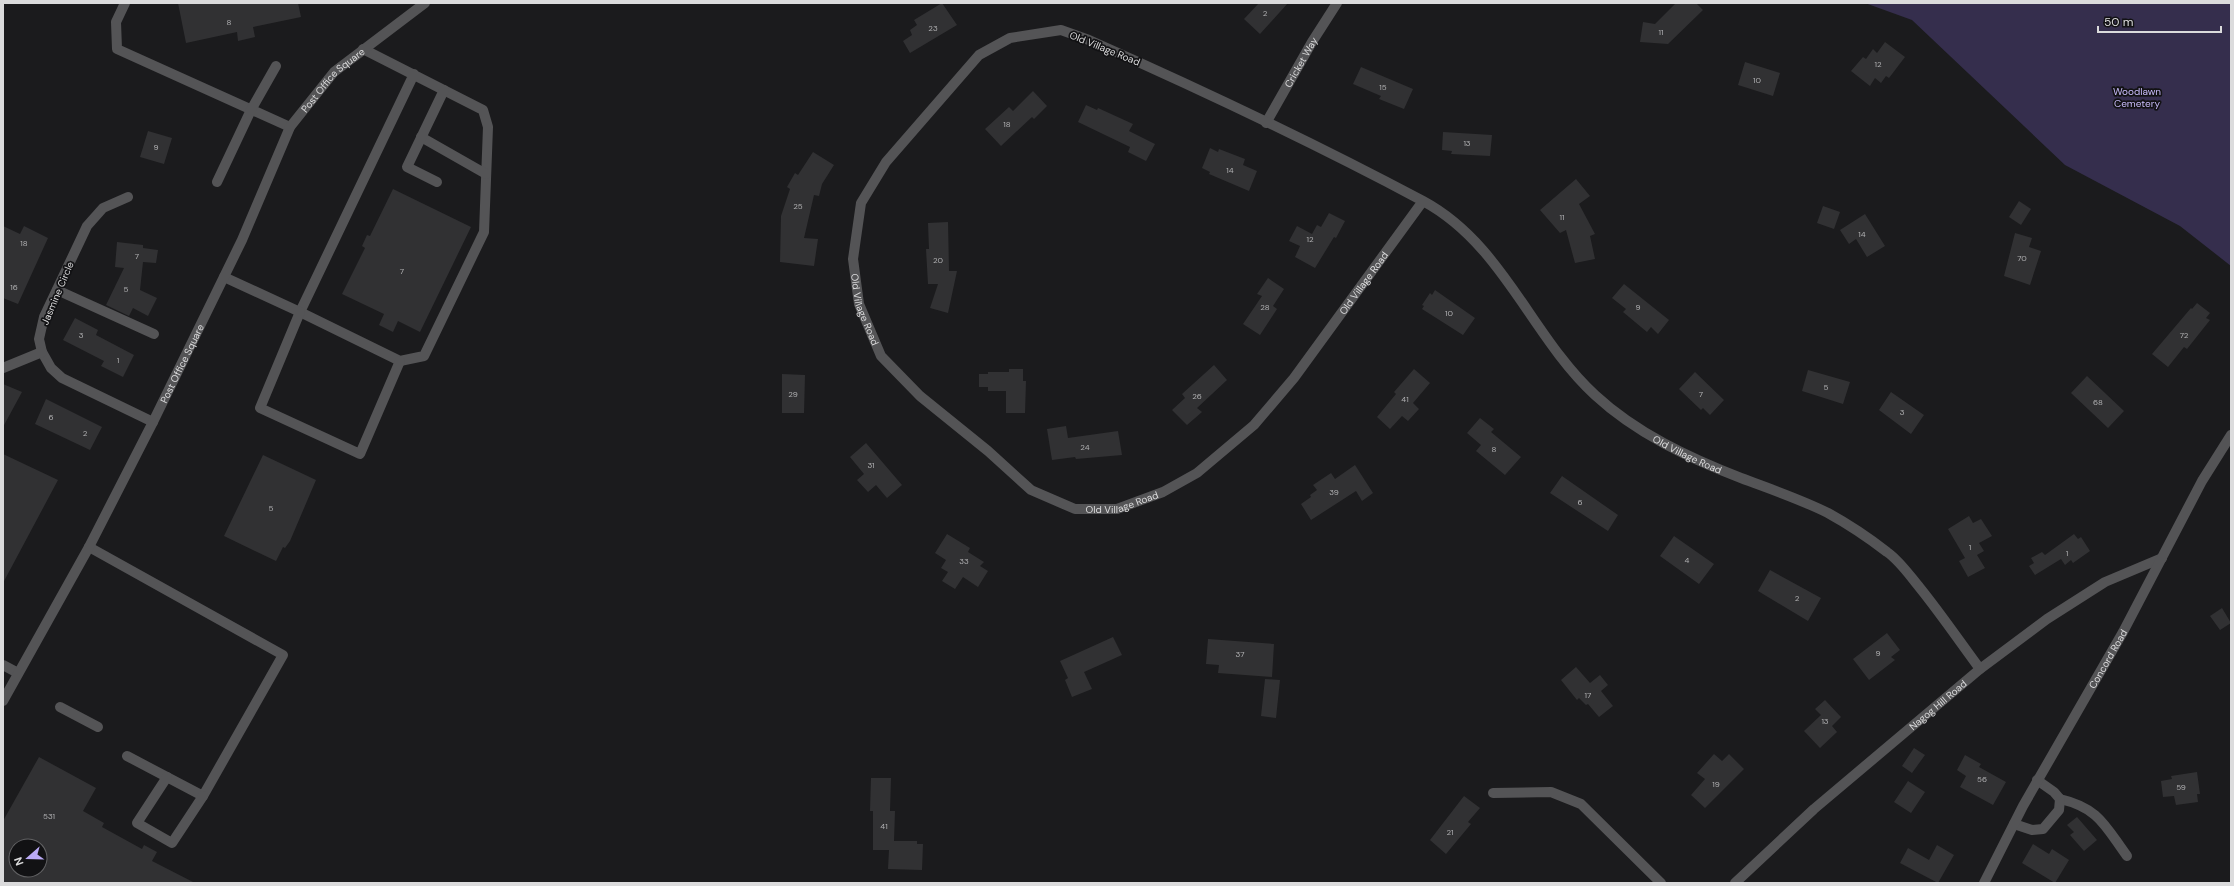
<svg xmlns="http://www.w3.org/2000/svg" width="2234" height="886" viewBox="0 0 2234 886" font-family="'DM Sans',sans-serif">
<rect width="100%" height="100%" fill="#1b1b1d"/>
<!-- green -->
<path fill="#352e4d" d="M1865 3H2231V266L2180 226 2065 165 1912 20Z"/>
<!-- building -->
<path fill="#313133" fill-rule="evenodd" d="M178 3H298L301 17 253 27 255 37 238 41 237 32 186 43Z
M942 3 957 25 910 53 903 41 912 35 910 30 917 25 914 20Z
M1259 3H1288L1260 34 1244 19Z
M1676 3H1696L1703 10 1668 44 1640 42 1643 22 1655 24Z
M1885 42 1905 57 1889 78 1886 76 1881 83 1875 78 1870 86 1851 71 1863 57 1866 59 1873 49 1877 53Z
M1745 62 1780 73 1773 96 1738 85Z
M1361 67 1413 89 1404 109 1379 99 1381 96 1353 84Z
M1033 91 1047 106 1034 119 1032 117 1001 146 985 129 1009 107 1013 111Z
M1086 105 1097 110 1098 108 1133 124 1129 131 1155 144 1146 161 1128 152 1130 147 1078 122Z
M148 131 172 138 164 164 140 157Z
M1443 132 1492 135 1490 156 1451 154 1452 151 1442 150Z
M1210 148 1218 152 1219 149 1245 159 1243 165 1257 171 1249 191 1209 174 1210 172 1202 168Z
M813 152 834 165 822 184 819 196 814 195 804 238 818 239 814 266 780 262 781 216 790 189 787 187 795 173 798 175Z
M1576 179 1590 196 1579 204 1595 234 1590 236 1595 259 1575 263 1566 230 1560 233 1540 210Z
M393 189 471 227 420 332 398 321 393 332 379 325 384 314 342 294 365 248 362 246 367 235 370 236Z
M2019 201 2031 209 2021 225 2009 217Z
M1823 206 1840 212 1834 229 1817 223Z
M1329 213 1345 221 1336 238 1334 237 1315 268 1295 257 1300 246 1289 241 1297 226 1312 234 1317 225 1321 227Z
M1865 214 1885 246 1867 257 1856 239 1849 244 1840 230Z
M948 222 949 271H957L948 313 930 308 938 284H928L926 249H929L928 223Z
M3 226 20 234 24 226 48 238 18 304 3 298Z
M2015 233 2032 238 2029 247 2041 251 2030 285 2004 276Z
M117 242 143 245V248L158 250 156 263 143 262 140 290 157 298 148 316 133 308 129 316 106 305 124 268 115 267Z
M1268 278 1284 289 1273 306 1277 309 1260 335 1243 324 1262 296 1257 294Z
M1624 284 1669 320 1658 334 1651 327 1647 332 1623 312 1626 309 1612 298Z
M1435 290 1475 318 1463 335 1422 309 1424 306 1422 305 1430 293 1432 295Z
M2197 303 2210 313 2206 318 2210 320 2187 349 2184 347 2168 367 2152 354 2191 308 2192 309Z
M75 318 98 330 96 335 134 355 123 377 101 366 104 361 63 340Z
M1214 365 1227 380 1197 408 1202 412 1187 425 1172 410 1185 398 1182 394Z
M1009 369H1023V381H1026L1025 413H1006V391H988V387H979V374H988V372H1009Z
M1414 369 1430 383 1413 403 1419 409 1408 421 1402 416 1390 429 1377 417 1396 394 1394 392Z
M1808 370 1850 382 1843 404 1802 391Z
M1695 372 1724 400 1710 415 1703 408 1701 410 1679 389Z
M782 374 805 375 804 413H782Z
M2087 376 2124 411 2108 428 2071 393Z
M3 384 22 392 3 427Z
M1891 392 1924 415 1911 434 1879 410Z
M46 399 102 427 90 450 35 424Z
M1480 418 1494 429 1491 432 1521 457 1505 475 1476 451 1481 445 1467 433Z
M1066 426 1068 438 1118 431 1122 455 1076 459 1075 457 1052 460 1047 429Z
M866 443 902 485 887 498 876 485 868 492 857 480 864 474 850 457Z
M3 454 58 480 3 583Z
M263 455 316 480 290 541 285 548 283 547 276 561 224 536Z
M1355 465 1373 493 1362 501 1356 491 1311 520 1301 504 1311 497 1310 495 1317 490 1313 485 1331 473 1335 479Z
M1562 476 1618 515 1608 531 1550 493Z
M1969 516 1973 523 1981 519 1992 536 1979 543 1984 551 1977 555 1985 568 1968 577 1959 561 1965 558 1948 529Z
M947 534 970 548 968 552 984 562 980 566 988 571 978 587 963 577 955 589 942 581 948 572 941 568 946 560 935 553Z
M2074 534 2078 539 2081 537 2090 551 2073 563 2071 560 2065 565 2061 559 2035 575 2029 566 2034 563 2031 558 2042 552 2045 555Z
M1674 536 1714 564 1699 584 1660 556Z
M1770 570 1821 598 1808 621 1758 591Z
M2222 608 2231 623 2220 630 2210 616Z
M1887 633 1900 650 1891 657 1895 660 1869 680 1853 659Z
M1113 637 1122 655 1084 672 1092 689 1072 697 1065 680 1068 678 1060 661Z
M1208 639 1274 644 1272 677 1218 673 1219 665 1206 664Z
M1576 667 1590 683 1600 675 1608 685 1601 691 1613 706 1599 717 1588 704 1586 705 1579 698 1577 700 1561 680Z
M1265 679 1280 680 1276 718 1261 716Z
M1825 700 1841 717 1832 726 1837 732 1820 748 1804 731 1821 715 1815 709Z
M1914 748 1925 755 1912 773 1902 766Z
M1714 754 1722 761 1729 754 1744 769 1705 808 1691 795 1705 779 1697 773Z
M1965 755 1981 764 1979 767 2006 782 1993 805 1960 787 1966 776 1957 770Z
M39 757 96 788 83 811 104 823 102 827 142 849 144 845 157 852 152 861 195 883H3V821ZM16 846H40V870H16Z
M2197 772 2200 794H2197L2198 802 2176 805 2174 796 2163 797 2161 781 2172 779 2171 776Z
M871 778H891L890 811H895L894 841H917V844H923L922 870 888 869 889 850H873V811H870Z
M1908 781 1925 792 1911 813 1894 802Z
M1464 796 1480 808 1468 822 1471 824 1446 854 1430 840Z
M2077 817 2097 840 2084 851 2070 835 2074 832 2067 825Z
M2033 844 2049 854 2052 849 2069 860 2055 883 2022 863Z
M1937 845 1954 855 1938 883 1900 863 1908 848 1929 860Z"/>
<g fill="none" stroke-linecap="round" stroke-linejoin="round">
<!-- minor -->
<g stroke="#545456" stroke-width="10">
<path d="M125 3 116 22 117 49 290 127"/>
<path d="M363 49 483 110 488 127 484 232 424 356 400 361 300 312 414 74"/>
<path id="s1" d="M1266 123 1312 42 1337 3"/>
<path d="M421 137 486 174"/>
<path d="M217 182 251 110 276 66"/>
<path d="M437 182 407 167 444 90"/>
<path d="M128 197 103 208 87 226 44 317 39 339 42 352 51 368 62 378 153 422"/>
<path id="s2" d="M1423 201C1314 143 1202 90 1089 40L1061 30 1010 38 979 55 886 162 861 203 853 259 859 304 881 356 920 396 988 451 1031 490 1075 509H1117L1163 492 1197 473 1254 425 1294 378 1423 201C1503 244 1531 336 1595 395 1636 433 1689 458 1741 478 1770 489 1800 499 1828 513 1848 524 1869 538 1887 552 1900 561 1910 576 1920 588 1941 614 1960 642 1980 669"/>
<path d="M224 277 300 312 260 408 360 454 400 361"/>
<path d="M57 290 154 334"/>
<path d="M3 368 42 352"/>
<path d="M89 547 283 655 203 796 127 756"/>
<path d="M3 665 18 673"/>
<path id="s3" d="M3 701 89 547 153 422 242 240 290 127 334 72 425 3"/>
<path d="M60 707 98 727"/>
<path d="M167 777 137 823 172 843 203 796"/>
<path d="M1493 793 1551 792 1581 804 1661 883"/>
<path d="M2060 799C2099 808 2105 826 2127 856"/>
<path d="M2014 824 2032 830 2043 829 2059 810 2060 799 2054 792 2037 780"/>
<path id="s4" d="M1735 883 1814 809 1980 669 2047 619 2105 582 2162 558"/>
<path id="s5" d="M1984 883 2023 806 2123 632 2202 481 2231 435"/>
</g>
</g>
<g text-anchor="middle" stroke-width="3.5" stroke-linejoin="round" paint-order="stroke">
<!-- number labels -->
<g font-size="8" fill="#b0b0b2">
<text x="1265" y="16">2</text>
<text x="229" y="25">8</text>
<text x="933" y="31">23</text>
<text x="1661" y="35">11</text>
<text x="1878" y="67">12</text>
<text x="1757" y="83">10</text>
<text x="1383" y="90">15</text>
<text x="1007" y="127">18</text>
<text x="1467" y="146">13</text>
<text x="156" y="150">9</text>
<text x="1230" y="173">14</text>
<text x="798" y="209">25</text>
<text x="1562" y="220">11</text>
<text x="1862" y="237">14</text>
<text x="1310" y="242">12</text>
<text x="24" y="246">18</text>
<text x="137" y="259">7</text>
<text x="2022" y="261">70</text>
<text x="938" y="263">20</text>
<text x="402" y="274">7</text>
<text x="14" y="290">16</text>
<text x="126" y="292">5</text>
<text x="1265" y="310">28</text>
<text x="1638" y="310">9</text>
<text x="1449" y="316">10</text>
<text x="81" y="338">3</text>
<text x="2184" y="338">72</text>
<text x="118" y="363">1</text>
<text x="1826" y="390">5</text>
<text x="793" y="397">29</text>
<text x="1701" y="397">7</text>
<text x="1197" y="399">26</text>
<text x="1405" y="402">41</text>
<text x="2098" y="405">68</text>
<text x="1902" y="415">3</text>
<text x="51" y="420">6</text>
<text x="85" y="436">2</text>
<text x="1085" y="450">24</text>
<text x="1494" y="452">8</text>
<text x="871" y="468">31</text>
<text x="1334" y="495">39</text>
<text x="1580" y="505">6</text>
<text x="271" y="511">5</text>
<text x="1970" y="550">1</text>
<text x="2067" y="556">1</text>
<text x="1687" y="563">4</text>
<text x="964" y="564">33</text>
<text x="1797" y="601">2</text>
<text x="1878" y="656">9</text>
<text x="1240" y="657">37</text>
<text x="1588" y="698">17</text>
<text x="1825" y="724">13</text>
<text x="1982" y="782">56</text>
<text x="1716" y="787">19</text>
<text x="2181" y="790">59</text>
<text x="49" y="819">531</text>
<text x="884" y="829">41</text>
<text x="1450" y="835">21</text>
</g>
<!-- street labels -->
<g font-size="10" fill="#dbdbdc" stroke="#121214">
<text transform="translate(1105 48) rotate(22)" y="4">Old Village Road</text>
<text dy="4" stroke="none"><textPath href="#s1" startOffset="70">Cricket Way</textPath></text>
<text dy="4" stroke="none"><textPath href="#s3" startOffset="706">Post Office Square</textPath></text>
<text dy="4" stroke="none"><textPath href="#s2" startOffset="1469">Old Village Road</textPath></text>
<text transform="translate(57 293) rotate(-67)" y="4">Jasmine Circle</text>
<text dy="4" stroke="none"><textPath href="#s2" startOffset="786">Old Village Road</textPath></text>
<text dy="4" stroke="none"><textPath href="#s3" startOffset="382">Post Office Square</textPath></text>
<text dy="4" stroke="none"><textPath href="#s2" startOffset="1942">Old Village Road</textPath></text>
<text dy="4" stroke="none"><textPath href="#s2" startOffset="1133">Old Village Road</textPath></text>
<text dy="4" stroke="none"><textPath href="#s5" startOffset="256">Concord Road</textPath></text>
<text dy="4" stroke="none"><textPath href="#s4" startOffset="270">Nagog Hill Road</textPath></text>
</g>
<!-- park labels -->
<g font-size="10" fill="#c8bbfa" stroke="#121214">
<text x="2137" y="95">Woodlawn<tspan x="2137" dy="12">Cemetery</tspan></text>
</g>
</g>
<!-- border -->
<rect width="2234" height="886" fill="none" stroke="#dbdbdc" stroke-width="8"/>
<!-- north arrow -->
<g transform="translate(28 858) rotate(250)"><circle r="19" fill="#121214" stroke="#626264"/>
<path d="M0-3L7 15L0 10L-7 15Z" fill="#baaaf6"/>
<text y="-6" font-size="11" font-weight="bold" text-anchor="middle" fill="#dbdbdc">N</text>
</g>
<!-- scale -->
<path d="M2098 26v6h123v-6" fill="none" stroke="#dbdbdc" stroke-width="2"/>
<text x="2104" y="26" font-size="12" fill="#dbdbdc" stroke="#121214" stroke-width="3" paint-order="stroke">50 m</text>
</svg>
